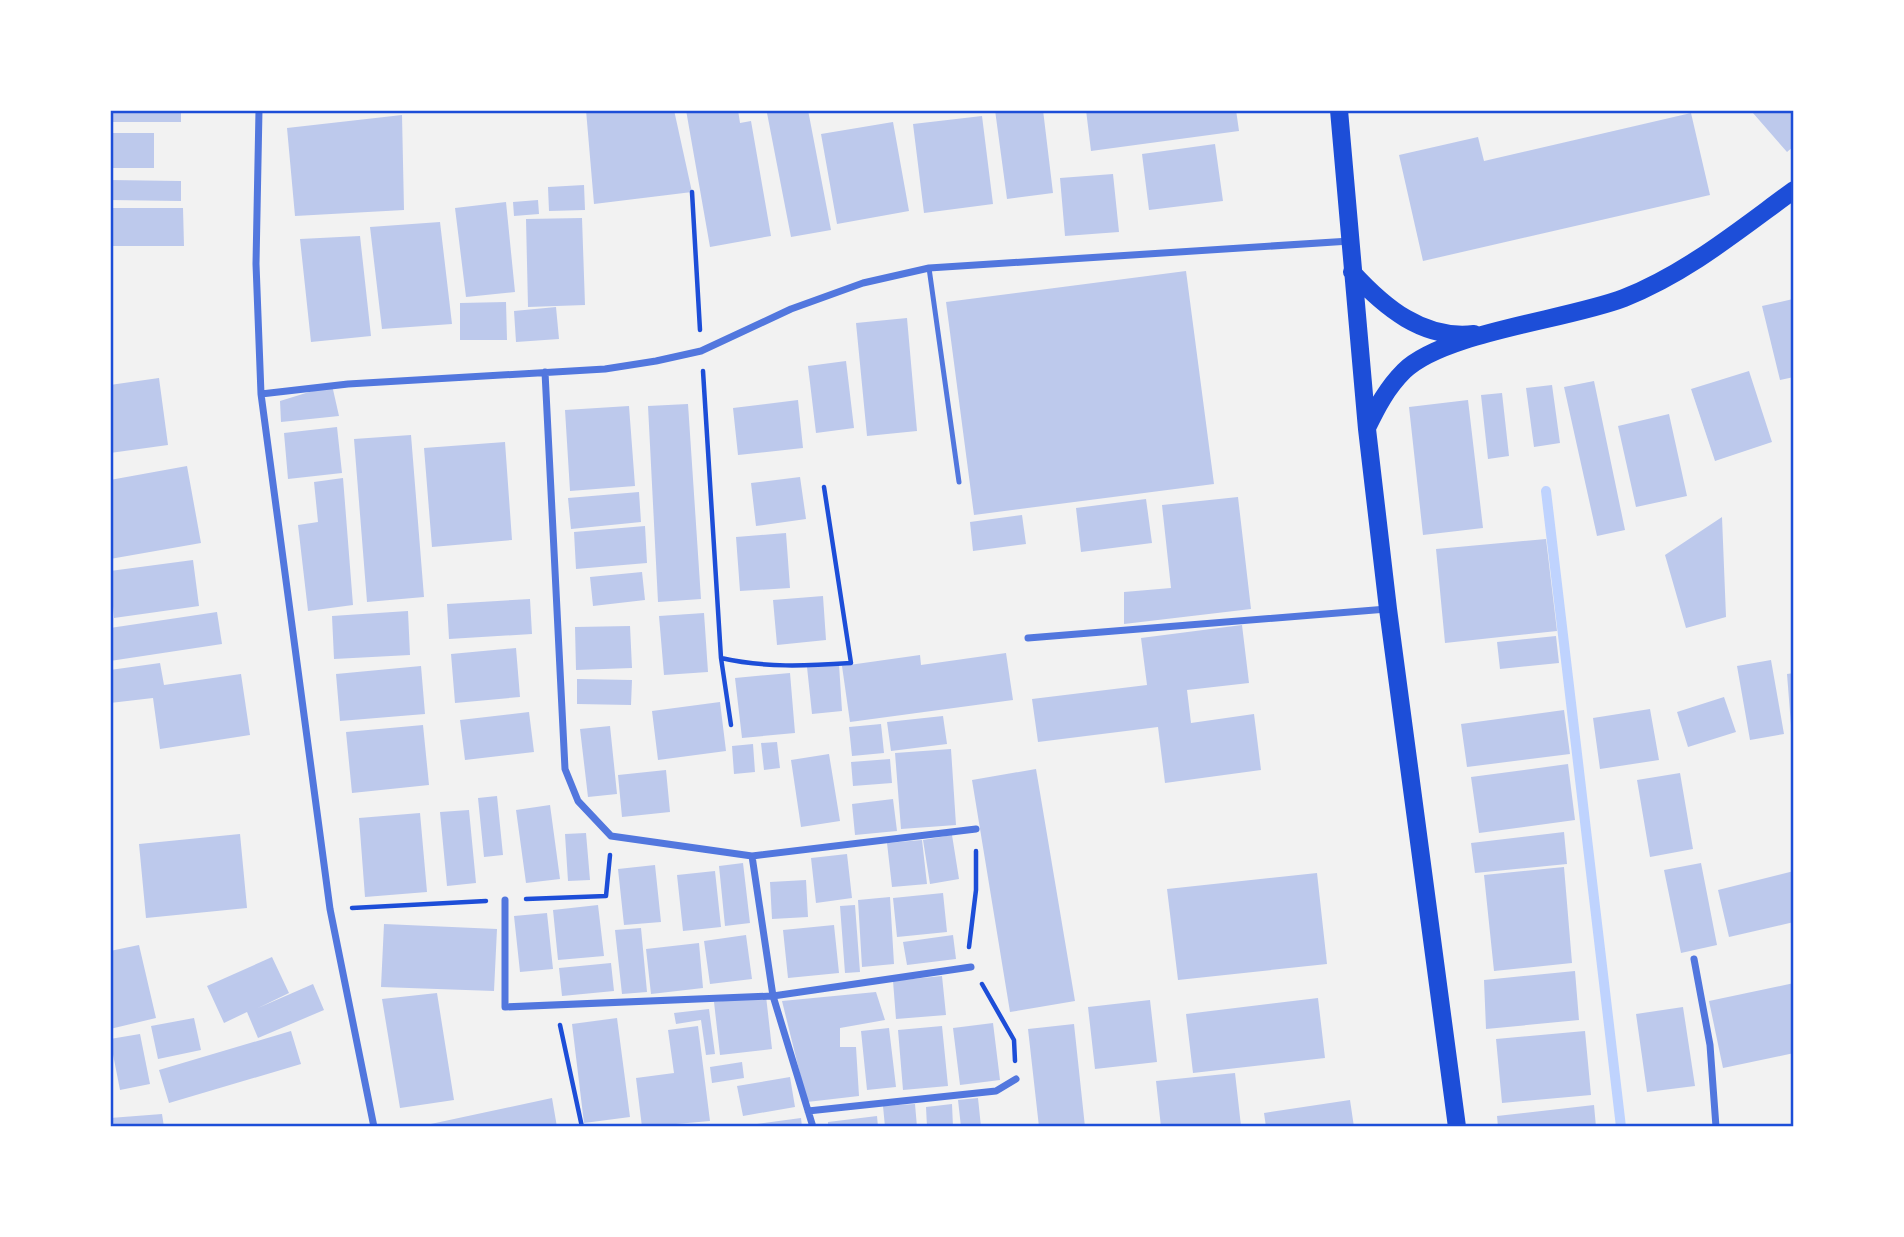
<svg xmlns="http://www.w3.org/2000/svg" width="1904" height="1237" viewBox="0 0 1904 1237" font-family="'Fira Sans',sans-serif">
<rect width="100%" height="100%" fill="#f2f2f2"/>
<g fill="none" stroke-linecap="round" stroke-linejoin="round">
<!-- stream -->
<path stroke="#bfd3fe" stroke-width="10" d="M1546 491 1621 1127"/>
</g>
<!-- building -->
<path fill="#bdc9ec" d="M110 110H181V122H110Z
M586 110H674L692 192 594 204Z
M686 110H738L740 123 751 121 771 236 710 247Z
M781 110H808L831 230 791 237 767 113Z
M995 110H1043L1053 193 1007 199Z
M1086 110H1236L1239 131 1091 151Z
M1756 110H1794V146L1787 152 1753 113Z
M1691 113 1710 195 1423 261 1399 155 1478 137 1484 161Z
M402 115 404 210 295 216 287 128Z
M982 116 993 204 924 213 913 124Z
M893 122 909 211 837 224 821 134Z
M110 133H154V168H110Z
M1215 144 1223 201 1149 210 1142 154Z
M1113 174 1119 232 1065 236 1060 178Z
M110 180 181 181V201L110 200Z
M584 185 585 210 549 211 548 187Z
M538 200 539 214 514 216 513 202Z
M506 202 515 292 466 297 455 208Z
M110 208H183L184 246H110Z
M582 218 585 305 528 307 526 219Z
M440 222 452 324 382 329 370 227Z
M360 236 371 336 311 342 300 239Z
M1186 271 1214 484 974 515 946 302Z
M1793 299 1794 377 1780 380 1762 306Z
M506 302 507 340H460V303Z
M556 307 559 339 516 342 514 311Z
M907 318 917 431 867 436 856 323Z
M846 361 854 428 816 433 808 366Z
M1749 371 1772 442 1715 461 1691 389Z
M159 378 168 445 110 453V385Z
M1594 381 1625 530 1597 536 1564 387Z
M332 385 339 416 281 422 280 401Z
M1552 385 1560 443 1534 447 1526 388Z
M1502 393 1509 456 1488 459 1481 395Z
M798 400 803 448 738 455 733 408Z
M1468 400 1483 528 1423 535 1409 407Z
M688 404 701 599 658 602 648 406Z
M629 406 635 486 570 491 565 410Z
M1669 414 1687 496 1636 507 1618 426Z
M337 427 342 473 288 479 284 433Z
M411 435 424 597 367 602 354 439Z
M505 442 512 540 432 547 424 448Z
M187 466 201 543 110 559V480Z
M800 477 806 519 756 526 751 483Z
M343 478 353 605 308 611 298 525 318 522 314 482Z
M639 492 641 522 571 529 568 498Z
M1238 497 1251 609 1124 624V592L1171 588 1162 505Z
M1146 499 1152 543 1081 552 1076 508Z
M1022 515 1026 544 973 551 970 522Z
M1722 517 1726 617 1686 628 1665 555Z
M645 526 647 563 576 569 574 532Z
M786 533 790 588 740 591 736 537Z
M1546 539 1557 631 1445 643 1436 549Z
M193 560 199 606 114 618 110 571Z
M642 572 645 600 593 606 590 577Z
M823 596 826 640 777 645 773 600Z
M530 599 532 634 449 639 447 604Z
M408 611 410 655 334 659 332 616Z
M217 612 222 644 110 661V628Z
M704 613 708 672 664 675 659 616Z
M1242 625 1249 683 1187 690 1191 723 1254 714 1261 770 1165 783 1158 727 1038 742 1032 699 1147 685 1141 638Z
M630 626 632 668 576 670 575 627Z
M1556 636 1559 663 1500 669 1497 642Z
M516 648 520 697 455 703 451 654Z
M1006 653 1013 700 850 722 842 666 920 655 921 665Z
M1771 660 1784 734 1750 740 1737 666Z
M160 663 164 685 241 674 250 735 160 749 153 698 110 703V670Z
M839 664 842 711 812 714 807 667Z
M421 666 425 714 340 721 336 674Z
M790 673 795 733 742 738 735 678Z
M1794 673V725H1791L1787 674Z
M577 679 632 680 631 705 577 704Z
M1724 697 1736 732 1688 747 1677 712Z
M720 702 726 751 658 760 652 711Z
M1650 709 1659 760 1600 769 1593 718Z
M1564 710 1570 754 1467 767 1461 724Z
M529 712 534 752 465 760 460 720Z
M943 716 947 744 891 751 887 722Z
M881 724 884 753 852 756 849 727Z
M423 725 429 785 352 793 346 732Z
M610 726 617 794 588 797 580 729Z
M777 742 780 768 764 770 761 743Z
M753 744 755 772 734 774 732 746Z
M951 749 956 825 901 829 895 753Z
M829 754 840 821 801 827 791 760Z
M890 759 892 783 853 786 851 762Z
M1568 764 1575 820 1479 833 1471 777Z
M1036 769 1075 1001 1010 1012 972 780Z
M666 770 670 812 622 817 618 775Z
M1680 773 1693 849 1650 857 1637 780Z
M497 796 503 855 484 857 478 798Z
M893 799 897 831 855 835 852 804Z
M550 805 560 879 526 883 516 810Z
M469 810 476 883 447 886 440 812Z
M420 813 427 892 365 897 359 818Z
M1564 832 1567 864 1475 873 1471 843Z
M586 833 590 880 568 881 565 834Z
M240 834 247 908 146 918 139 844Z
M952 835 959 879 930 884 923 840Z
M922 840 927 884 892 887 887 843Z
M847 854 852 898 816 903 811 858Z
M743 863 750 923 725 926 719 866Z
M1701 863 1717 945 1681 953 1664 870Z
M655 865 661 922 624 925 618 869Z
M1564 867 1572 963 1494 971 1484 875Z
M715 871 721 927 683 931 677 875Z
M1794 871V922L1729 937 1718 890Z
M1317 873 1327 964 1178 980 1167 889Z
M806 880 808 917 772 919 770 882Z
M943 893 947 932 897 937 893 898Z
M890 897 894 964 862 967 858 900Z
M598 905 604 956 558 960 553 910Z
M855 905 860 972 845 973 840 906Z
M547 913 553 969 520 972 514 916Z
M384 924 497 929 494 991 381 987Z
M834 925 839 973 788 978 783 930Z
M641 928 647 992 622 994 615 930Z
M746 935 752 979 710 984 704 941Z
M953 935 956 959 907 965 903 942Z
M699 943 703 988 651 994 646 949Z
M139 945 156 1018 110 1029V951Z
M272 957 289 993 258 1008 313 984 324 1010 258 1038 247 1012 224 1023 207 986Z
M611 963 614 991 562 996 559 968Z
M1575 971 1579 1020 1486 1029 1484 980Z
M942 976 946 1015 896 1019 893 981Z
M1794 983V1053L1723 1068 1709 1001Z
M876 992 885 1020 840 1028V1047H856L859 1096 807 1102 782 1001Z
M437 993 454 1100 400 1108 382 999Z
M766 996 772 1049 720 1055 714 1002Z
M1318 998 1325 1058 1193 1073 1186 1014Z
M1150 1000 1157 1062 1095 1069 1088 1007Z
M1683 1007 1695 1086 1647 1092 1636 1014Z
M709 1009 715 1054 706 1055 701 1020 676 1024 674 1013Z
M194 1018 201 1050 158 1059 151 1026Z
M617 1018 630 1117 584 1123 572 1024Z
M993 1023 1000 1080 960 1085 953 1028Z
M1074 1024 1085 1127H1039L1028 1029Z
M698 1026 710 1121 642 1127 636 1078 674 1073 668 1030Z
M942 1026 948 1086 903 1090 898 1030Z
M889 1028 896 1087 867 1090 861 1031Z
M291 1031 301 1064 169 1103 159 1070Z
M1585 1031 1591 1095 1502 1103 1496 1039Z
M140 1034 150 1084 120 1090 110 1039Z
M742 1062 744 1078 712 1083 710 1067Z
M1235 1073 1241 1126 1161 1127 1156 1081Z
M790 1077 795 1107 743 1116 737 1086Z
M552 1098 557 1127 426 1125Z
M978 1098 981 1127H961L958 1100Z
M1350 1100 1354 1127H1266L1264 1113Z
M915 1104 917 1127H885L883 1106Z
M952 1104 953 1127H927L926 1107Z
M1594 1105 1596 1127H1498L1497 1116Z
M162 1114 164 1127H110V1118Z
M877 1116 878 1127H828V1122Z
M801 1118 802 1127H757V1124Z"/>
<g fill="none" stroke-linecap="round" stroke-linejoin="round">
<!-- path -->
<path stroke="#1d4ed8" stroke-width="4.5" d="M692 192 700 330
M703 371 721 658 731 725
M721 658C765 668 806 666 851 663L824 487
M526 899 606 896 610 855
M352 908 486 901
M969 947 976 890V851
M982 984 1014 1040 1015 1061
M560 1025 582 1127"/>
<!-- service -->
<path stroke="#5277de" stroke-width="5" d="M929 268 959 482"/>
<!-- minor -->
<path stroke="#5277de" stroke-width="7" d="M259 110 256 264 261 394 330 909 374 1127
M545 372 565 769 578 801 611 836 752 856 773 996 813 1127
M261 394 348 384 605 369 656 361 701 351 791 309 863 283 929 268 1350 241
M1028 638 1387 609
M752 856 976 829
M505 900V1007L773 996 971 967
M1694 959 1710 1045 1716 1127
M808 1111 996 1091 1016 1079"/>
<!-- primary -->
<path stroke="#1d4ed8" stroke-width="18" d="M1339 110 1367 429 1388 609 1457 1127
M1352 272C1384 307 1423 340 1474 334
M1367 428C1377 407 1387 388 1404 371 1444 332 1567 320 1624 298 1687 273 1739 230 1794 190"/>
</g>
<!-- border -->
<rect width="1904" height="1237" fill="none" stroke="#ffffff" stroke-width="224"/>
<rect x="112" y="112" width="1680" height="1013" fill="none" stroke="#1d4ed8" stroke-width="2.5"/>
</svg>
